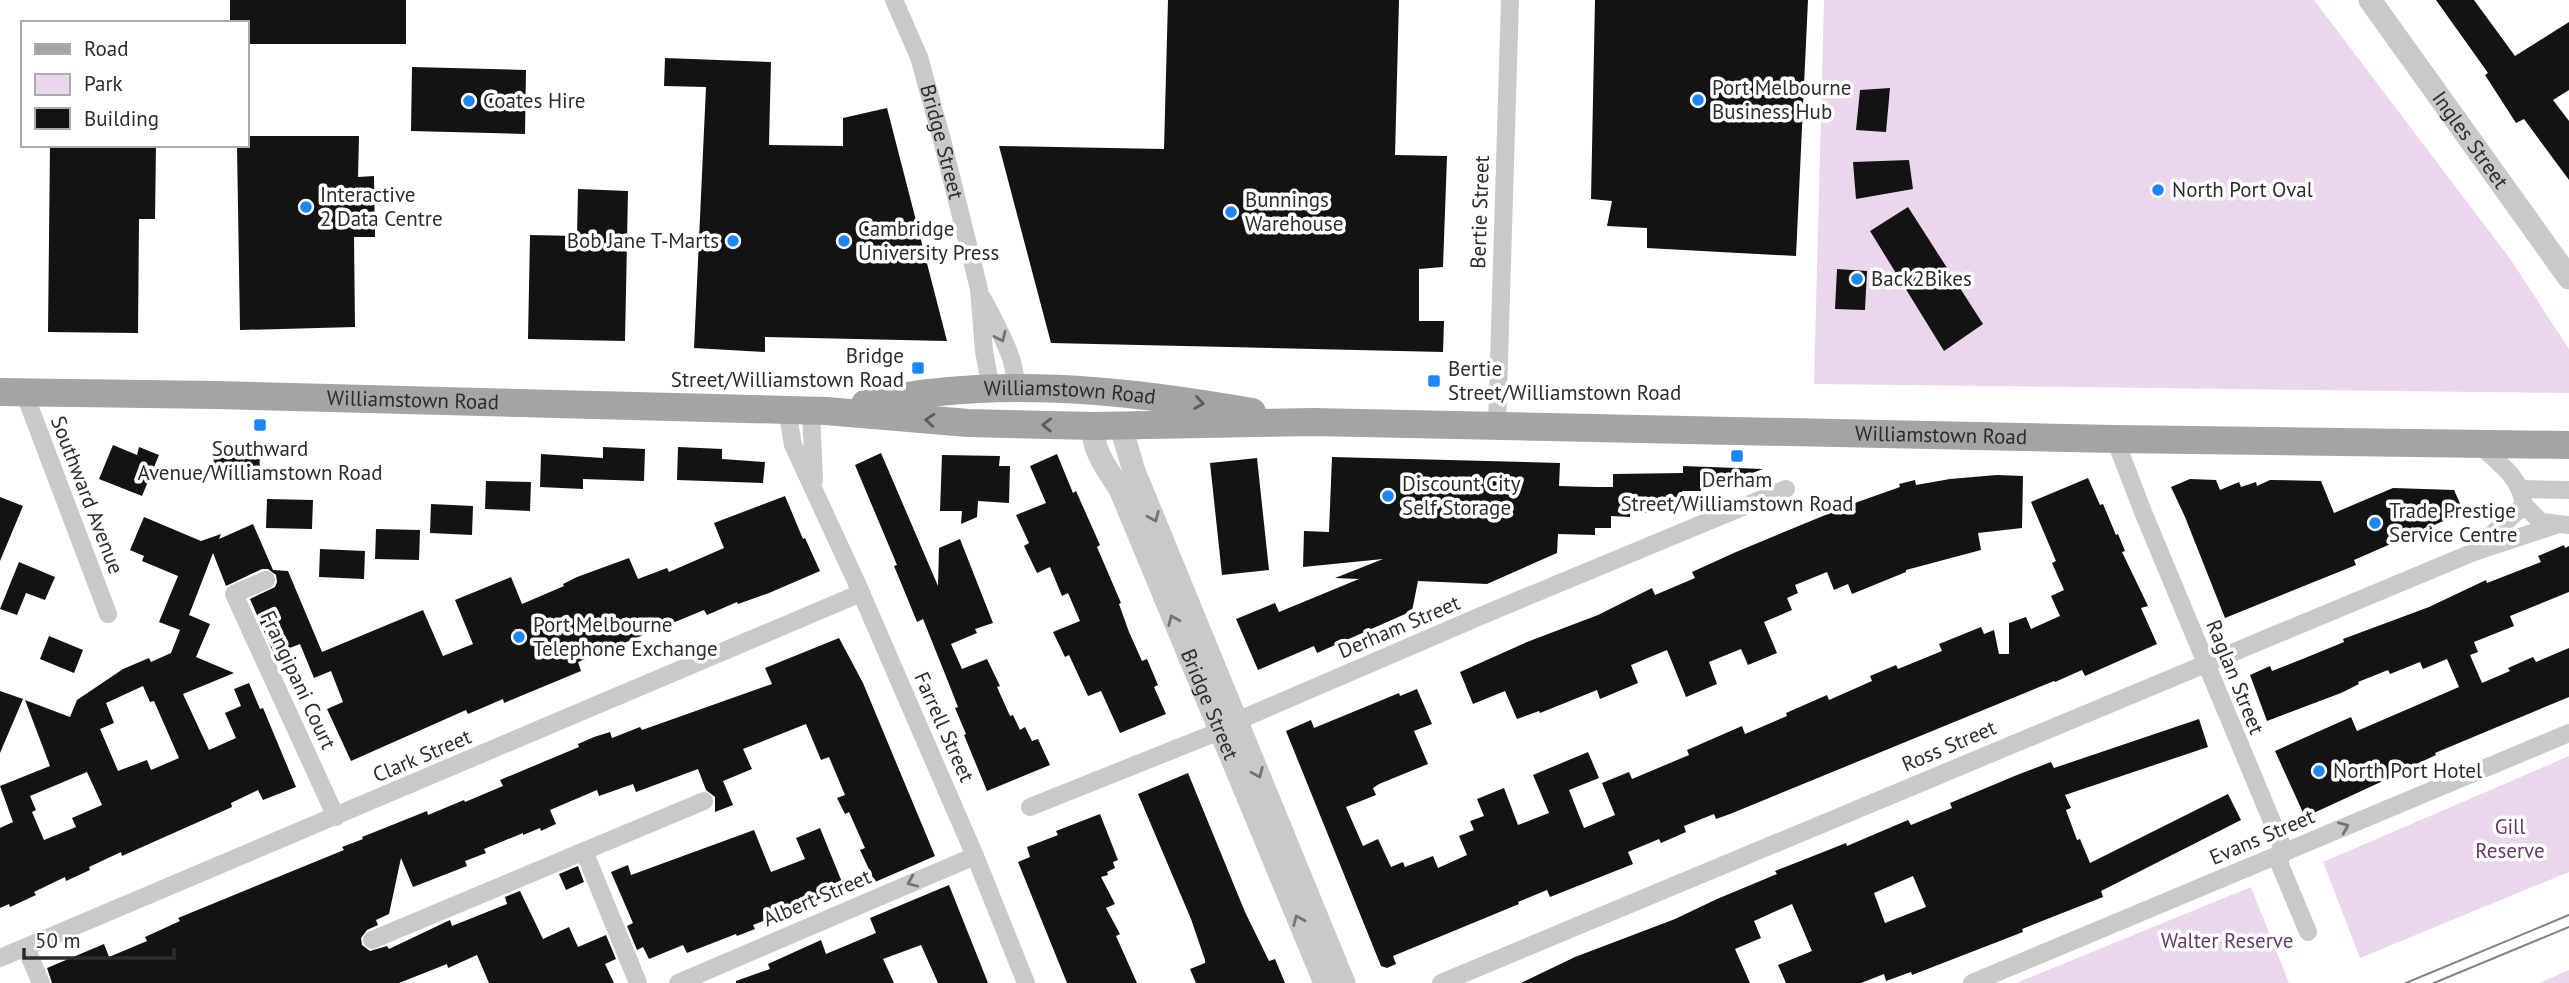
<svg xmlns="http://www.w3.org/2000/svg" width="2569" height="983" viewBox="0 0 2569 983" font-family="'PT Sans',sans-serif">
<rect width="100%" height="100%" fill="#fff"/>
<!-- green -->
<path fill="#ebd7eb" d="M1824 0H2314L2511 260 2569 349V393L1814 384Z
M2569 756V872L2360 958 2323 862Z
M2251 887 2289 983H2016Z
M2569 970V983H2539Z"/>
<!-- building -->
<path fill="#131313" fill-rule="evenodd" d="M230 0H406V44H247V23H230Z
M1168 0H1399L1395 155 1447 156 1443 267 1419 269V321H1444L1443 352 1051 343 999 146 1164 149Z
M1595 0H1808L1796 256 1647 248V228L1607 226 1612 201 1591 199Z
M2436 0H2474L2515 56 2569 22V90L2553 100 2569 121V180L2524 119 2516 123 2485 75 2488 73Z
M665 58 771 62 769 145 843 146V118L887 108 947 341 765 337V352L694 348 706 87 664 86Z
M412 67 526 70 525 134 411 131Z
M1890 88 1886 132 1856 130 1860 90Z
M247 136H359L358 177 374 176 375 237H354L355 327 240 330 237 145H247Z
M50 145H156L155 219H139L138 333 48 332Z
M1909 160 1913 189 1856 199 1853 162Z
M578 189 628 191 625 341 528 339 530 235 577 236Z
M1908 207 1983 324 1944 351 1870 231Z
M1837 269 1867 271 1865 310 1835 309Z
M113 445 137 455 139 447 159 455 142 496 99 479Z
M603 447 645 449 644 481 583 479V489L540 487 541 454 603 458Z
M678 447 722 449V459L765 462 763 483 677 480Z
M214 452 260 453 259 481 213 480Z
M881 453 938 586 939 548 960 539 993 623 975 629 977 633 951 644 962 669 987 659 1000 686 997 687 1010 716 1013 715 1020 730 1025 727 1032 741 1038 739 1050 765 987 791 964 735 966 734 955 708 958 707 947 679 923 619 917 622 906 595 894 566 897 565 855 465Z
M1057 454 1073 493 1076 491 1100 545 1097 547 1121 603 1119 604 1129 632 1142 661 1147 659 1158 685 1154 687 1166 714 1120 733 1101 691 1088 696 1069 655 1065 657 1053 632 1080 621 1068 593 1062 596 1050 567 1037 573 1024 546 1029 543 1016 515 1046 503 1030 466Z
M942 455 1000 456 999 466H1010L1009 503 978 501 977 517 961 524 962 511H940Z
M1332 457 1560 463 1559 486 1596 487H1613V474L1683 473V466L1763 469 1720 485H1702L1701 491H1682V500L1664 499V507H1647V513L1630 512V517L1611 516V528H1595V535L1558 534 1557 553 1487 584 1418 581 1412 611 1317 653 1314 646 1258 670 1236 619 1275 603 1279 612 1359 579 1335 578 1383 559 1303 567 1304 531 1329 532Z
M1257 458 1269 570 1222 575 1210 463Z
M1997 475 2023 476 2022 528 1978 533 1981 550 1906 570V572L1852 594 1848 584 1834 590 1827 572 1795 585 1798 593 1787 598 1792 610 1764 622 1777 653 1748 665 1741 649 1709 662 1717 684 1686 697 1667 650 1631 665 1638 683 1600 699 1597 690 1540 713 1539 711 1517 719 1505 691 1473 704 1460 672 1527 642 1598 615 1652 588 1655 595 1695 578 1692 572 1736 552 1852 504 1900 487 1899 484 1915 480 1916 485 1950 479Z
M2088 478 2100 505 2103 504 2116 535 2118 534 2125 551 2122 552 2148 606 2141 608 2157 644 2085 676 2082 670 2055 682 2054 681 1730 814 1716 819 1714 814 1684 826 1686 832 1661 843 1659 839 1628 852 1633 864 1550 897 1547 890 1518 902 1519 904 1393 956 1396 964 1387 968 1381 966 1286 731 1311 720 1314 728 1399 693 1400 696 1417 689 1432 724 1414 731 1428 764 1379 784 1373 788 1376 795 1346 807 1363 846 1378 839 1391 867 1403 862 1405 867 1433 856 1438 868 1467 855 1459 836 1474 830 1470 821 1484 816 1477 799 1504 788 1518 825 1549 813 1533 775 1588 752 1599 778 1569 790 1584 828 1615 815 1602 783 1629 772 1632 779 1689 755 1687 750 1742 726 1745 734 1787 716 1786 713 1827 695 1829 700 1872 681 1870 676 1896 665 1898 669 1942 651 1939 644 1981 627 1984 634 1994 630 1999 654H2009V623L2026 617 2031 629 2060 616 2051 596 2064 590 2052 563 2056 561 2031 502Z
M2190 479 2216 480 2220 490 2239 482 2241 487 2256 482 2257 486 2270 480 2321 481 2334 513 2393 488 2454 490 2464 512 2354 560 2356 565 2225 618 2185 517 2171 487Z
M486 481 531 482 530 511 485 509Z
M785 496 803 539 805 538 820 571 769 593 738 604 737 602 707 615 704 610 578 662 581 671 504 703 503 699 468 714 466 710 351 761 327 709 343 702 331 671 314 678 300 644 274 654 250 599 275 587 277 582 276 575 268 569H262L226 586 213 553 189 615 210 624 196 657 234 673 183 694 209 750 236 738 225 713 241 706 234 689 249 683 260 709 263 708 296 787 263 800 258 790 231 803 232 807 122 856 121 852 89 867 90 870 66 881 65 877 34 892 36 895 10 907 9 904 0 908V828L13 822 0 786 50 766 25 700 70 717 77 700 123 669 149 658 151 662 171 653 180 630 159 622 178 576 142 561 144 556 130 550 144 517 201 541 221 534 219 539 253 524 273 570 288 571 322 652 423 610 443 656 473 644 455 600 511 577 522 604 564 586 563 584 577 577 629 558 638 579 667 568 669 572 724 548 714 523ZM143 686 150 702 154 701 179 758 151 770 147 760 118 771 100 729 114 723 106 703ZM87 772 102 805 72 818 76 827 44 840 32 812 36 810 30 796Z
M0 497 23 506 0 561Z
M267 499 313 500 312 529 266 528Z
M431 504 473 506 472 535 430 533Z
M376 529 420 530 419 560 375 559Z
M2564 545 2565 548 2569 546V592L2510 616 2514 626 2474 642 2478 652 2470 655 2482 683 2510 671 2508 668 2533 657 2536 662 2569 648V697L2435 753 2436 755 2395 774 2396 775 2305 817 2275 751 2351 717 2357 731 2459 687 2447 659 2423 669 2420 662 2390 674 2388 670 2358 682 2359 684 2341 693 2267 721 2250 675 2270 666 2272 671 2305 658 2344 642 2343 639 2429 607 2486 580 2487 583 2541 562 2538 556Z
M320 549 365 551 364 579 319 577Z
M19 562 55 577 45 600 26 593 17 615 0 609Z
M49 636 83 650 74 673 40 659Z
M839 638 863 683 935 856 875 882 860 850 865 848 849 812 845 814 837 798 845 795 829 757 821 760 806 724 743 749 752 769 723 781 733 805 715 812V797L706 790 698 769 636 792 633 784 599 796 597 790 550 810 556 824 541 831 540 828 523 835V833L484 849 486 853 465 861 467 866 413 887 401 858 389 914 376 920 378 925 367 930 361 938 362 945 370 951 387 946 389 949 450 920 452 926 507 904 505 897 520 891 543 939 569 927 578 947 606 935 616 959 605 964 614 983H489L477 955 448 968 447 964 399 983H52L47 968 104 944 109 957 147 941 145 937 180 921 178 918 344 850 342 847 363 839 362 837 427 811 428 815 464 800 465 802 503 786 500 780 579 747 578 744 594 737 610 732 612 738 640 727 642 730 772 684 765 668Z
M0 691 23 699 0 753Z
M2199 719 2208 747 2065 795 2071 808 2066 810 2077 840 2080 839 2090 863 2228 794 2241 820 2101 891 2103 897 2022 929 2023 932 1912 975 1911 972 1886 981 1884 974 1861 983H1786L1778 965 1812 951 1792 904 1754 921 1761 938 1735 949 1750 983H1521L1575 957 1675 919 1717 899 1777 874 1775 871 1798 862 1846 843 1847 846 1908 820 1911 825 1952 808 1950 803 2017 775 2051 762 2054 768ZM1913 876 1926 907 1885 923 1874 893Z
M1188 773 1245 912 1269 961 1275 959 1285 983H1196L1190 969 1205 963V960L1191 919 1138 794Z
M1100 814 1118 860 1113 862 1115 868 1107 872 1108 875 1101 877 1115 904 1106 908 1120 934 1116 936 1137 983H1067L1018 862 1030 857 1027 847 1058 835 1056 831Z
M820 828 846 892 823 901 821 898 753 925 755 929 737 936 736 934 687 953 683 945 649 959 643 947 637 950 627 926 633 923 611 872 628 865 631 875 754 830 771 872 805 859 796 838Z
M578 866 584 882 566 890 559 874Z
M949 885 988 983H938L921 945 883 959 894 983H736V981L770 969 768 964 821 940 826 954 876 933 870 918Z"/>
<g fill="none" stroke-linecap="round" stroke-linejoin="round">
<!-- minor -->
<g stroke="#c9c9c9" stroke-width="18">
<path id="s1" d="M894 0 919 57 942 140 979 289 984 351 991 389"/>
<path d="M983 299C993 320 1021 365 1014 388"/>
<path d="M24 392 108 614"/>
<path d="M787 410 793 445 855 579 975 856 1026 983"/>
<path d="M811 411 814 480"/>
<path d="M1497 426 1510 0"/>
<path d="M2115 439 2143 512 2281 843 2280 865 2308 932"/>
<path d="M2521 489 2569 490"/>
<path d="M2524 505 2541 522 2569 525"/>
<path d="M2476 549 2524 505C2520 476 2498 462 2478 444"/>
<path d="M266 580 234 594 336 817"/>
<path d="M1030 807 1220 731 1237 721 1490 612 1786 489"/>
<path d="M584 851 638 983"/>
<path d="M372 940 704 801"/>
<path d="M26 948 41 983"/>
<path d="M0 958 861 593"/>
<path d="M678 983 975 856"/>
<path d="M1441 983 2474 552 2556 525"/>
<path d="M1972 983 2569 733"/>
</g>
<!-- tertiary -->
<g stroke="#c9c9c9" stroke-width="23">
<path id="s2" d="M2370 0 2569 278"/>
<path id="s3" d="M1093 426C1092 451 1108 470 1120 489L1325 983"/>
<path d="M1121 427 1134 471 1344 983"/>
</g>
<!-- primary -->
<g stroke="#a4a4a4" stroke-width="28">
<path id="s4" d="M0 392 217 395 826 411 968 423 1093 426 1313 422 2115 439 2569 445"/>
<path id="s5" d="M865 404C889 399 914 394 939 392 1044 381 1149 394 1252 412"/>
</g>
<!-- tram -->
<path stroke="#818181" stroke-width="2" d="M2406 983 2569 915
M2434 983 2569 927"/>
</g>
<!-- one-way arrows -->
<defs><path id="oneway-chevron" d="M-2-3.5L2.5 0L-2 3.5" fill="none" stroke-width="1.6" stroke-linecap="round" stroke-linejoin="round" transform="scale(1.75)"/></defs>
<g stroke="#737373">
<use href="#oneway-chevron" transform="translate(1001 337) rotate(65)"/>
<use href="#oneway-chevron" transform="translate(1154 517) rotate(67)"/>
<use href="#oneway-chevron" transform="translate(1173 620) rotate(-113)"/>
<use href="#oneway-chevron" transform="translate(1258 773) rotate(67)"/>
<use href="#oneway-chevron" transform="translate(2344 827) rotate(-23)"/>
<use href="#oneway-chevron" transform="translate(912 882) rotate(157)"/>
<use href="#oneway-chevron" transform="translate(1298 920) rotate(-113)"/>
</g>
<g stroke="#5c5c5c">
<use href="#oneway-chevron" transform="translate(1199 403) rotate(9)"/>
<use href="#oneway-chevron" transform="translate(930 420) rotate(-175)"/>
<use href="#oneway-chevron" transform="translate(1047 425) rotate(-179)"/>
</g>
<!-- markers -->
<g fill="#1c86f4" stroke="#fff" stroke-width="2.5">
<circle cx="1698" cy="100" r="7"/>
<circle cx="469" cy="101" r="7"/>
<circle cx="2158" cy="190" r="7"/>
<circle cx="306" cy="207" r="7"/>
<circle cx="1231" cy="212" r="7"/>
<circle cx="733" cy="241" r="7"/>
<circle cx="844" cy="241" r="7"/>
<circle cx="1857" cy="279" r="7"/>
<rect x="911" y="361" width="14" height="14" rx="3.5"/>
<rect x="1427" y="374" width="14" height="14" rx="3.5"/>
<rect x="253" y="418" width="14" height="14" rx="3.5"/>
<rect x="1730" y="449" width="14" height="14" rx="3.5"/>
<circle cx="1388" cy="496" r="7"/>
<circle cx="2375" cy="523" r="7"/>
<circle cx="519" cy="637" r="7"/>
<circle cx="2319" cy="771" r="7"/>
</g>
<g text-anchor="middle" stroke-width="7" stroke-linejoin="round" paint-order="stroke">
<!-- poi labels -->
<g font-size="21" fill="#2c2c2c" stroke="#fff" text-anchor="start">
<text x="1712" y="95">Port Melbourne<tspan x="1712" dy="24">Business Hub</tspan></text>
<text x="483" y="108">Coates Hire</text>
<text x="2172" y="197">North Port Oval</text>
<text x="320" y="202">Interactive<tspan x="320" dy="24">2 Data Centre</tspan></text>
<text x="1245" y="207">Bunnings<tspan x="1245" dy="24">Warehouse</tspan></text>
<text x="858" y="236">Cambridge<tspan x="858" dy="24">University Press</tspan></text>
<text x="719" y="248" text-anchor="end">Bob Jane T-Marts</text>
<text x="1871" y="286">Back2Bikes</text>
<text x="904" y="363" text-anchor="end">Bridge<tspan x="904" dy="24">Street/Williamstown Road</tspan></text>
<text x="1448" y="376">Bertie<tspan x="1448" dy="24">Street/Williamstown Road</tspan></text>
<text x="260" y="456" text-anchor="middle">Southward<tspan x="260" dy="24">Avenue/Williamstown Road</tspan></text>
<text x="1737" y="487" text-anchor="middle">Derham<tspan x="1737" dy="24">Street/Williamstown Road</tspan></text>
<text x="1402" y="491">Discount City<tspan x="1402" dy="24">Self Storage</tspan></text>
<text x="2389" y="518">Trade Prestige<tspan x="2389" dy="24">Service Centre</tspan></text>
<text x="533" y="632">Port Melbourne<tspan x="533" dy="24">Telephone Exchange</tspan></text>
<text x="2333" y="778">North Port Hotel</text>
</g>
<!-- street labels -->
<g font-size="21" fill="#2c2c2c" stroke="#fff">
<text dy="7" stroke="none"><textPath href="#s2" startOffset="172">Ingles Street</textPath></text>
<text dy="7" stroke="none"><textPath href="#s1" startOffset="150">Bridge Street</textPath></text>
<text transform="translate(1480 212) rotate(-88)" y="7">Bertie Street</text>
<text dy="7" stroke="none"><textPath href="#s5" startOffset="206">Williamstown Road</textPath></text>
<text dy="7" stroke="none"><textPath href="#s4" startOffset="413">Williamstown Road</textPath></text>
<text dy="7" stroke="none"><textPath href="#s4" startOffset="1942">Williamstown Road</textPath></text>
<text transform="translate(87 495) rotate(69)" y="7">Southward Avenue</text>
<text transform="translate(1399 627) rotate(-23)" y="7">Derham Street</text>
<text transform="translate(2235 677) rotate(68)" y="7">Raglan Street</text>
<text transform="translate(298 680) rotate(65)" y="7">Frangipani Court</text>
<text dy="7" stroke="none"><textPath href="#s3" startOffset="303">Bridge Street</textPath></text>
<text transform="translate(944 727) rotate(66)" y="7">Farrell Street</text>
<text transform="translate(1949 746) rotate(-23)" y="7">Ross Street</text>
<text transform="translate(422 756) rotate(-23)" y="7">Clark Street</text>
<text transform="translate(2262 837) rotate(-23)" y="7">Evans Street</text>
<text transform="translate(817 898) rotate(-23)" y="7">Albert Street</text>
</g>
<!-- park labels -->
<g font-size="21" fill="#6b3665" stroke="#fff">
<text x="2510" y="834">Gill<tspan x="2510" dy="24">Reserve</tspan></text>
<text x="2227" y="948">Walter Reserve</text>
</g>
</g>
<!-- legend -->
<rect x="21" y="21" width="228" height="126" fill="#ffffff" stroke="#ababab" stroke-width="2"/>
<rect x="35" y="44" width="35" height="10" fill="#a4a4a4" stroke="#ababab" stroke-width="2"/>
<text x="84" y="56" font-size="21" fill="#2c2c2c">Road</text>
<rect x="35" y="74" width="35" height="21" fill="#ebd7eb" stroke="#ababab" stroke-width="2"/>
<text x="84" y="91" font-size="21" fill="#2c2c2c">Park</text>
<rect x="35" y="108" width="35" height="21" fill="#131313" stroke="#ababab" stroke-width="2"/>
<text x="84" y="126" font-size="21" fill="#2c2c2c">Building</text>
<!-- scale -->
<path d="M24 948v10h150v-10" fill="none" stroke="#2c2c2c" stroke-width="3.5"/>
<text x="35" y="948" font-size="21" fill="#2c2c2c" stroke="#ffffff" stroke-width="5" paint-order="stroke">50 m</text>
</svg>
